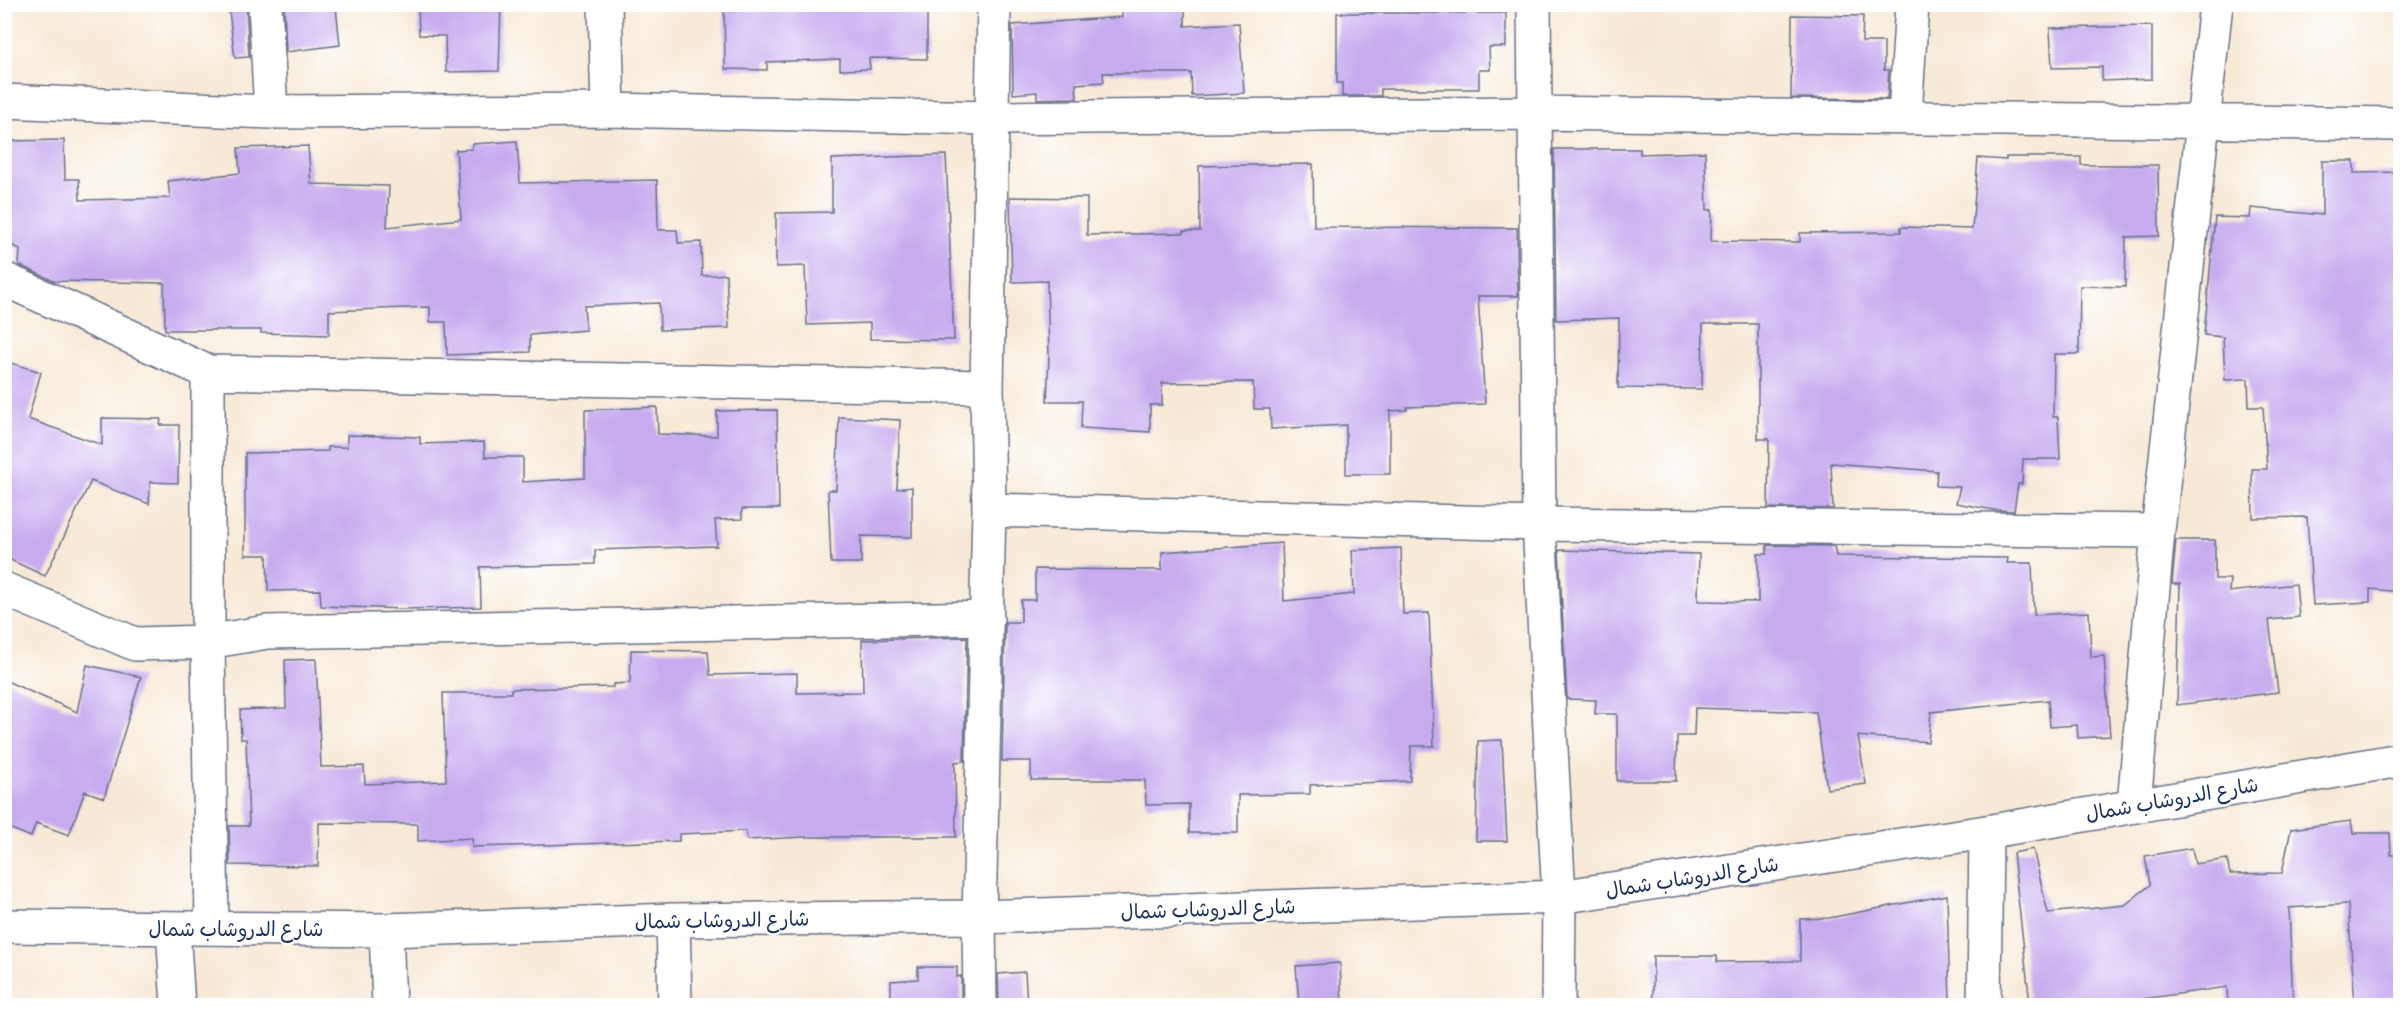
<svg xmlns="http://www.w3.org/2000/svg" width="2405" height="1010" viewBox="0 0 2405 1010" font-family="Itim,'Playpen Sans Arabic',sans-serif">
<rect width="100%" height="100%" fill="#fff"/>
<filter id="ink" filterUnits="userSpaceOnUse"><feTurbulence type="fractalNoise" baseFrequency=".0167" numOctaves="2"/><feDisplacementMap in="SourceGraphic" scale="12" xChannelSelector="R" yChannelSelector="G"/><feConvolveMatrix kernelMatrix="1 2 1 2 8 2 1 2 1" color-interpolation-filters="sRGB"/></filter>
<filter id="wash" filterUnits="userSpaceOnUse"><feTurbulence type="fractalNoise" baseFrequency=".008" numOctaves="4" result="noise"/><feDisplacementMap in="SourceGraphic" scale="24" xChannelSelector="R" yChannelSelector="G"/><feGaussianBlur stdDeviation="1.35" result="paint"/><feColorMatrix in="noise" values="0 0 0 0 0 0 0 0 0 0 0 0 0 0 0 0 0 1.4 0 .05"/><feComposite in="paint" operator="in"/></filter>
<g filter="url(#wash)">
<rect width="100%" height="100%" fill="#f7e9d6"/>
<g id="blocks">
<!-- building -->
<path fill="#c6abef" d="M228 4H246L249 57 235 58Z
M284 4 336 7 340 45 286 52Z
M418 4H501L499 71 446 72 445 36 419 35Z
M724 4H927V59L869 58 870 69 840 70V59L767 62V70L725 69Z
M1122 4H1185V26L1239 23 1244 93 1192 96 1191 73H1103L1104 82 1076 84 1077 98 1037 99V92L1013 94 1012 25 1122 17Z
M1337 13H1506V47H1489L1490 70H1479V89H1381V96H1342V83H1337Z
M1792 15 1863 16 1862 42H1884V70H1889L1887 99 1791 98Z
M2152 26V79L2102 81V67L2052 68 2050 28Z
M64 140 65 179H79L80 200 170 198 168 181 240 173 238 148 308 146 311 184 389 186 387 227 461 219 456 150 472 149V144L517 141 520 183 657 180 658 230H677L678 243 701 242 702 276 726 274 729 328 660 330 659 303 584 306 586 330 530 335V352L447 355 446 322H430V307L329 311V335L261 333V330H165L164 283 54 281 19 265 20 249 4 242V141Z
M1554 149H1640V154L1705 152 1707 210H1712L1711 241 1800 242V233L1901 232V227L1972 229 1978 158 2006 160V157H2081V165H2158L2159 236 2126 237 2125 287 2080 286 2079 354H2054L2053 417H2058L2060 459H2023L2022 484H2018L2014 511 1994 510 1956 503 1960 487 1936 486 1937 471 1831 463 1833 509 1768 508 1769 439H1758V324H1703L1702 389 1618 388 1619 318 1556 320Z
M946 155 954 340 870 339V323L807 325 805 266 776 267V213L832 212V159Z
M2322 161H2354V173L2400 172V221H2398L2400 592 2370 589V602L2313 605 2307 517 2253 518 2252 469H2267L2263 407H2249L2248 379 2225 380 2223 337 2204 335 2215 217 2250 218 2251 208 2322 215Z
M1313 164 1314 227 1517 228 1518 296H1478L1485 404 1407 407V410L1390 411V474H1346V425L1271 429 1270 409H1254L1253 382 1162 383V405H1150V432L1081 428 1082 401H1047L1049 356 1047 281 1012 282 1010 197 1087 198V235L1184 233V231H1200L1199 166Z
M4 361 41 372 28 419 102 445V418L161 419 160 425H179L178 483 150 482 149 504 91 481 45 576 4 557Z
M657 407 658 434 717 436V411L777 410 779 509H742V519L715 520 717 546 595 550V564L480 567 481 607 405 609 321 606 320 590 268 591 267 555H245V453L328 451V447H347V435L420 437V444L484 442 485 457H523V482L585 478V410Z
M839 417 900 420 897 489 912 487V537L861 536V563H831L828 490H836Z
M2176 540H2215V579H2230L2229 592 2296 584 2299 617 2269 620 2278 692 2177 705 2180 584H2172Z
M1282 543 1284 601 1354 594 1352 550 1401 548 1403 614 1429 613 1434 746H1411L1410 781 1310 785V794L1238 795V833H1189V804L1146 805 1145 780H1031V761H1002L1005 622H1021V600H1035V569L1162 570V552Z
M1767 545 1834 546 1836 556 2008 558 2007 563H2032L2034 615 2089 612 2091 657 2104 656 2110 736 2078 738 2077 725 2050 727 2048 700 1931 712 1928 742 1858 736 1866 784 1827 789 1816 712 1695 708 1694 736H1677L1676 781H1617V714H1595L1596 700 1567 699 1559 550 1699 554 1698 601 1758 602V554H1767Z
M967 637 964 761 955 762 956 837H806L747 840 746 831 679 834V841L472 847V838L418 841V824L319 823 318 866 230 865 229 826H249L246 739H241L240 710 286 708 285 660 316 659 321 767 364 766 365 784 446 781 443 693H511V689L613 687V684L630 683 631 650 708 651 710 675 797 673V693L863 692 862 640Z
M87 665 141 677 104 798 85 791 69 835 36 823 31 837 4 826V680L77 712Z
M1502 740 1507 841H1476L1478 741Z
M2351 821 2353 833H2390L2391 855H2400V1003L2355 1005 2348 904 2289 908 2293 1005H2228L2227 987 2100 1005H2074V999L2030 1004 2013 853 2033 849 2048 913 2125 905 2150 885 2145 856 2192 848 2195 864 2227 859 2230 874 2282 873 2291 829Z
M1947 895 1950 1005H1653V956H1717V962L1800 961V919L1829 918Z
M1340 963 1342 1005H1299L1296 966Z
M918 967H957V977L961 976V1005H891V981L918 979Z
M1025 972 1027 1004 999 1005 998 974Z"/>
</g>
</g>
<g filter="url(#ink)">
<use href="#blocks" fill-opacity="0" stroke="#687088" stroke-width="1.5"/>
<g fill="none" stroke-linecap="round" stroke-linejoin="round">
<!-- minor casing -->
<g stroke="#687088" stroke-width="36">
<path id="minor" d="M265 4 271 112
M605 4 608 110
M1534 4 1539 524 1559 897 1558 1006
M4 101 271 112 608 110 991 118 1533 113 2400 124
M1905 116 1912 4
M4 279 208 372 987 387
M208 372V642L212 928
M989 510 1539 524 2158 531
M4 589 135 644 208 642 267 632 987 618
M2134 805 2158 531 2216 4
M673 920 675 1006
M4 926 386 930 673 920 979 917 1559 897 1986 832 2400 760
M173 929 178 1006
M386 930 389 1006
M980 1006 979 917 989 510 987 387 994 4
M1984 1006 1986 832"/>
</g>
<!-- minor -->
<use href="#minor" stroke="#fff" stroke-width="33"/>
</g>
</g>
<g text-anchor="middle" stroke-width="5" stroke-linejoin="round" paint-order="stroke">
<!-- street labels -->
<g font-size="20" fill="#1b2f5e" stroke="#fff">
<text transform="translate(2172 799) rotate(-10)" y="7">شارع الدروشاب شمال</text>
<text transform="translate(1692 877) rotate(-9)" y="7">شارع الدروشاب شمال</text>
<text transform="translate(1208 909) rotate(-2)" y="7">شارع الدروشاب شمال</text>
<text transform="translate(722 920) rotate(-1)" y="7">شارع الدروشاب شمال</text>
<text x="236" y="936">شارع الدروشاب شمال</text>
</g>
</g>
<!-- margin -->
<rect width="2405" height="1010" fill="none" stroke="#fff" stroke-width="24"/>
</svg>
